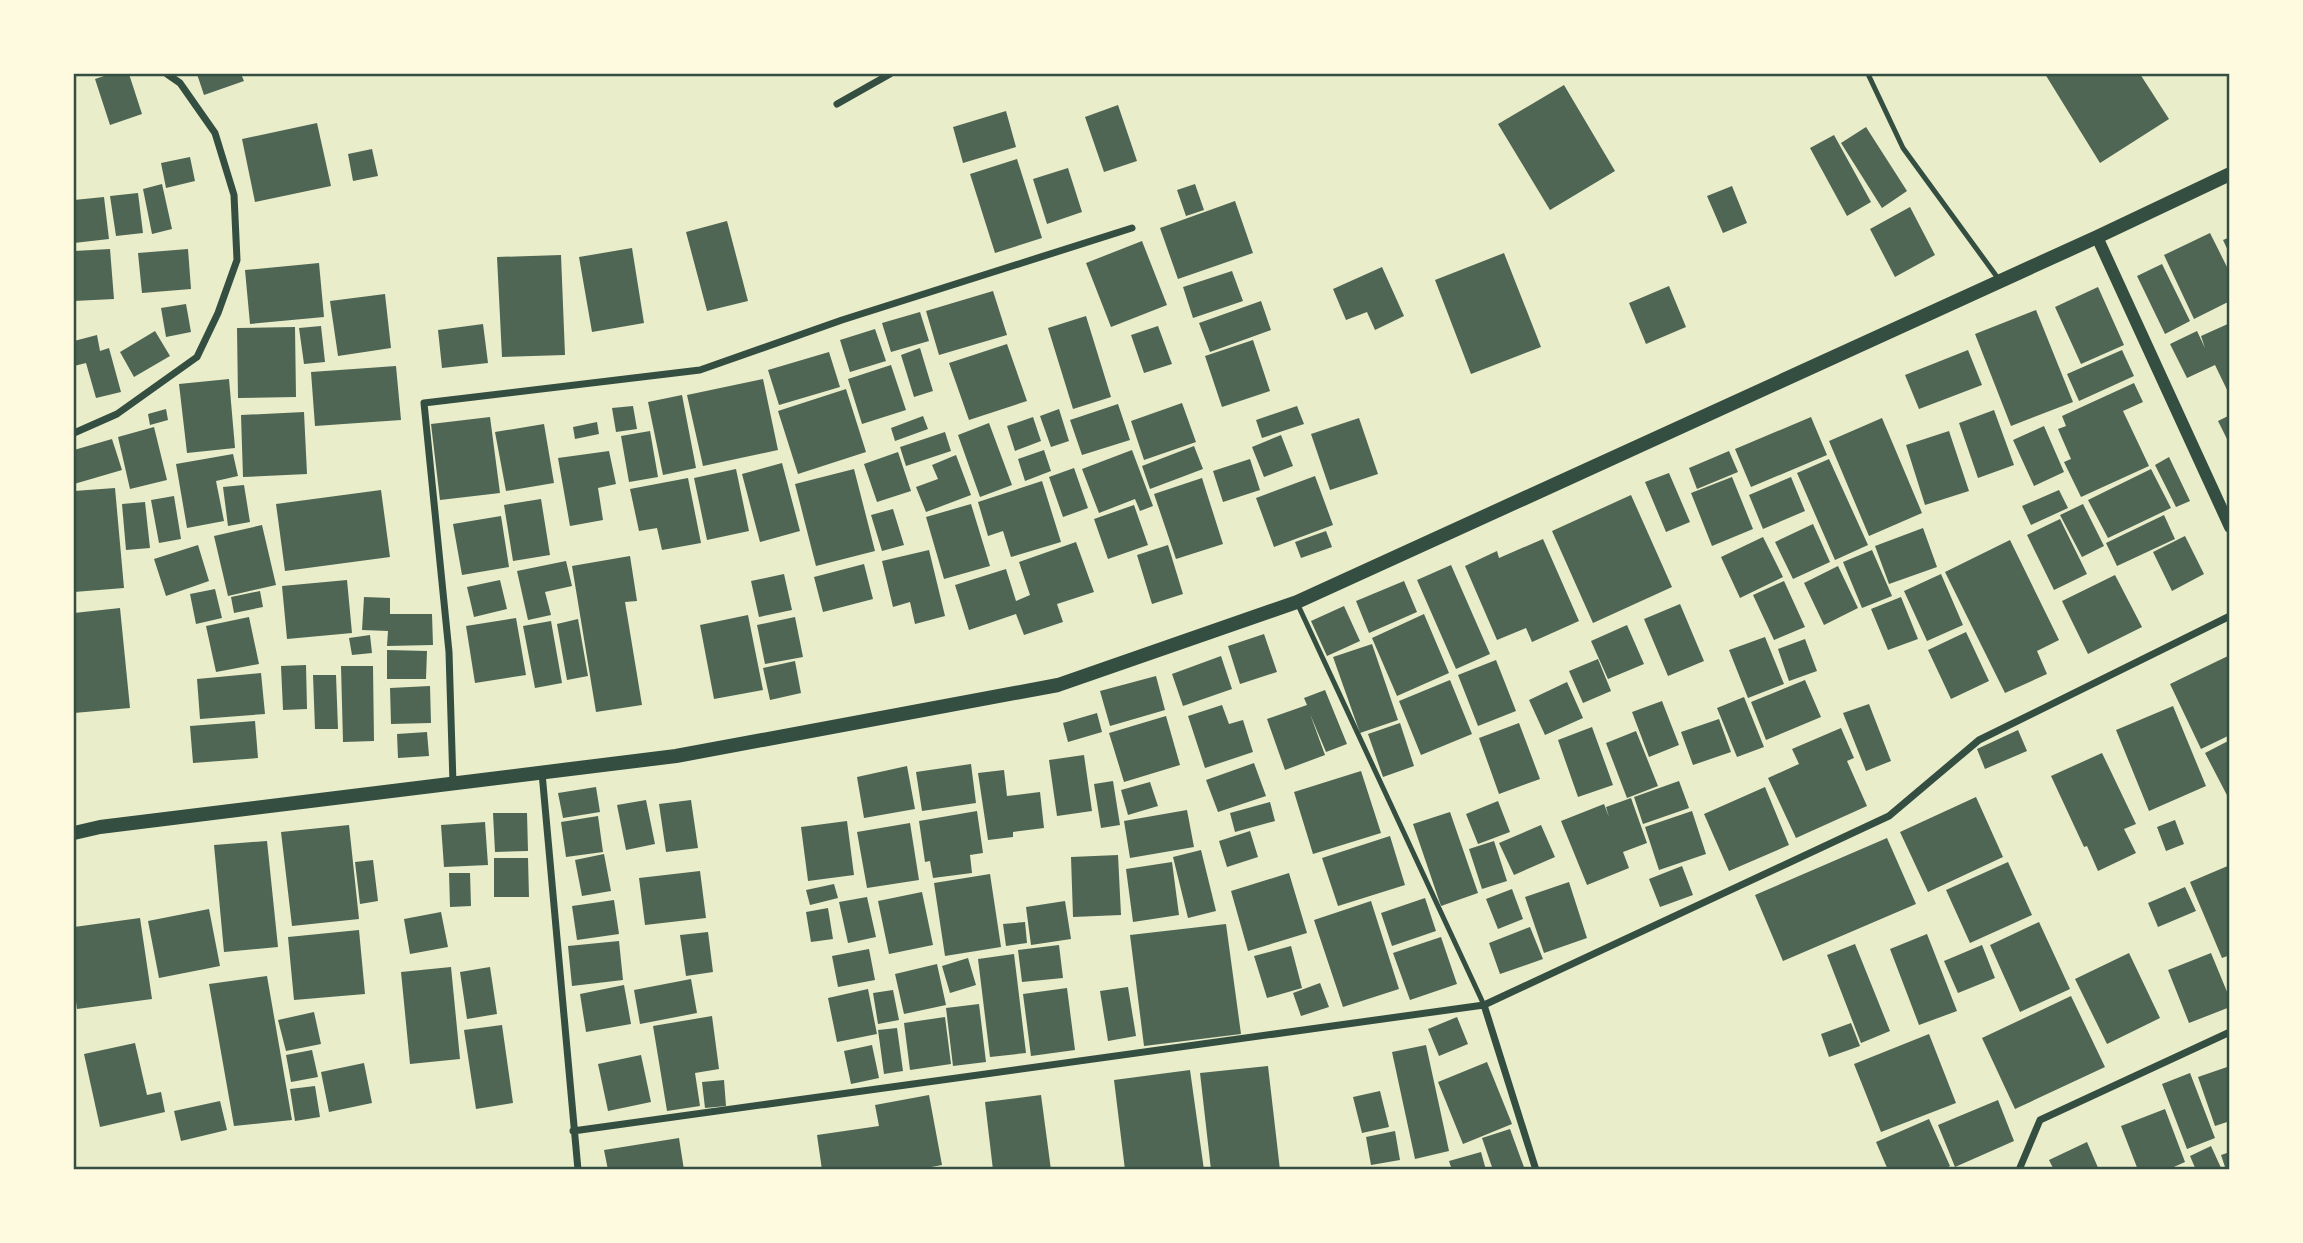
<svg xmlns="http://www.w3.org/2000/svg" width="2303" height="1243" viewBox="0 0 2303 1243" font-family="Commissioner,sans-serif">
<rect width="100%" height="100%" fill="#e9edc9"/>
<!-- building -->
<path fill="#4f6655" d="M110 74H129L142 114 110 125 95 79Z
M197 74H241L244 81 204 95Z
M2045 74H2140L2169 119 2100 163Z
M1564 85 1615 171 1550 210 1498 124Z
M1118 105 1137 161 1104 172 1085 117Z
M1006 111 1016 147 963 163 953 127Z
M317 123 331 186 255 202 242 139Z
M1866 127 1907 191 1882 208 1841 143Z
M1834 135 1871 202 1847 216 1810 148Z
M372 149 378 176 353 181 348 154Z
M190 157 195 181 166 188 161 163Z
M1017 159 1042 238 995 253 970 174Z
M1068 168 1082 212 1047 224 1033 179Z
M162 184 172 229 152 234 143 189Z
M1195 184 1204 210 1186 216 1177 190Z
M1732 186 1747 223 1723 233 1707 196Z
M138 193 143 233 116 236 110 196Z
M104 197 109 239 74 243V200Z
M1235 201 1253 253 1178 279 1160 228Z
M1910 207 1935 255 1895 277 1870 229Z
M727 221 748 301 707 311 686 232Z
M2210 233 2230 273V301L2194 319 2164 255Z
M2230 237V255L2223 240Z
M1142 241 1167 305 1111 327 1086 263Z
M632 248 644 323 592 332 579 257Z
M110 249 114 299 74 301V251Z
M188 249 191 289 142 293 138 253Z
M1504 253 1541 347 1471 374 1435 280Z
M561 255 565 355 502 357 497 257Z
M319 263 324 317 250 324 245 270Z
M2162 264 2190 321 2165 334 2137 276Z
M1382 267 1404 316 1375 330 1367 312 1346 320 1333 289Z
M1232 271 1243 301 1193 318 1183 287Z
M1669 286 1686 327 1646 344 1629 303Z
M2098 287 2124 345 2081 364 2055 307Z
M993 291 1007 335 939 355 926 311Z
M385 294 391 348 338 356 330 301Z
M1261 301 1271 330 1210 352 1199 323Z
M186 304 191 332 166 337 161 308Z
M2036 310 2073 402 2011 426 1975 334Z
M920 312 929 341 891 352 882 323Z
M1086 316 1111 397 1073 409 1048 328Z
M2230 323V396L2215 365 2187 378 2170 344 2197 331 2205 348 2201 336Z
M483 324 488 363 442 368 438 330Z
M321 326 325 362 304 364 299 328Z
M1158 326 1172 364 1144 373 1131 335Z
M295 327 296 397 238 398 237 328Z
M875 329 886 361 850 372 840 340Z
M155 331 170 356 134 377 120 352Z
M97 335 100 351 109 348 121 392 96 398 86 363 74 366V341Z
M1253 340 1270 391 1222 407 1205 356Z
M1007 344 1027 401 969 420 949 363Z
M920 348 933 391 914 397 901 355Z
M1968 350 1982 385 1919 409 1905 375Z
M2122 350 2134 376 2079 401 2067 374Z
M829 352 840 387 779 405 768 370Z
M891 365 906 410 862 424 848 379Z
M396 366 401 420 315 426 311 372Z
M229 379 235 448 187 453 179 384Z
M763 379 778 450 703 466 687 395Z
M2134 383 2143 402 2123 411 2149 466 2081 497 2064 462 2071 459 2058 429 2066 426 2062 416Z
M846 389 866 452 798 474 778 411Z
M682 395 696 468 663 475 648 402Z
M1182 403 1196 442 1144 460 1131 421Z
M1118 404 1130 440 1082 455 1070 420Z
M633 406 637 429 616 432 612 408Z
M1297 406 1304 424 1262 438 1256 420Z
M166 409 168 420 150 425 148 414Z
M1059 409 1069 441 1051 447 1040 416Z
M1994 410 2014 465 1978 478 1959 423Z
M304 412 307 474 243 477 241 415Z
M2230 415V445L2218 421Z
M923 416 928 429 895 441 891 428Z
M490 417 500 493 440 500 431 424Z
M1033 417 1041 441 1015 451 1007 426Z
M1811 417 1827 455 1751 487 1735 449Z
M1359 418 1378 474 1330 490 1311 434Z
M1882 418 1922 513 1869 536 1829 441Z
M597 422 599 434 575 439 573 427Z
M989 423 1012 485 980 497 958 435Z
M544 424 554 483 506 491 495 432Z
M2044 426 2064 472 2034 486 2013 440Z
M154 427 167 480 130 489 118 437Z
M650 431 658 477 629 482 621 436Z
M1949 431 1969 491 1925 505 1906 445Z
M945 432 951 451 906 466 900 447Z
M1281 435 1293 466 1264 477 1252 447Z
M112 439 122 470 74 484V450Z
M1194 446 1203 469 1150 489 1142 466Z
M1044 450 1051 471 1025 481 1018 459Z
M1132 450 1153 506 1140 511 1135 499 1099 513 1082 469Z
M609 451 616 484 598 488 603 520 570 526 558 458Z
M1729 451 1738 472 1697 489 1689 468Z
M898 452 911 491 877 502 864 464Z
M233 454 238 476 216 481 224 521 187 528 176 464Z
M956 455 971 495 926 512 916 487 938 479 932 465Z
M2169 457 2190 501 2176 507 2155 465Z
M1250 459 1260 490 1223 502 1213 471Z
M1829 459 1868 545 1835 560 1797 473Z
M782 463 800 531 760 542 742 474Z
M1074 468 1088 508 1063 517 1049 477Z
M736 469 749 531 707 540 694 478Z
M854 469 875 551 816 566 795 484Z
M2151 469 2171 508 2108 538 2088 500Z
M1669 473 1690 522 1666 532 1645 482Z
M1315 476 1333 525 1274 547 1256 498Z
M1732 477 1753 529 1712 546 1691 493Z
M1791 477 1805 511 1763 529 1749 495Z
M688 478 701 543 662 550 657 528 639 531 630 489Z
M1202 478 1223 544 1176 559 1154 494Z
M1042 481 1061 542 1011 557 1003 531 988 536 978 502Z
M244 485 250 522 228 526 223 487Z
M115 488 124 588 74 592V491Z
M381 490 390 557 285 571 276 504Z
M2059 490 2068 508 2031 525 2022 506Z
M1631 495 1672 587 1593 623 1552 531Z
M174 496 181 539 159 543 151 500Z
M541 499 550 555 513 561 504 505Z
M145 502 150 548 126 550 122 504Z
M971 504 990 566 944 579 926 517Z
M2083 504 2104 546 2082 557 2060 515Z
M1134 505 1148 545 1108 559 1094 519Z
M893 509 904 545 882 551 871 515Z
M2164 515 2175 539 2117 566 2106 543Z
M501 516 509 567 462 575 453 524Z
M2060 519 2087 574 2054 590 2027 535Z
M1813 524 1830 562 1793 579 1775 542Z
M262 525 276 585 228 596 214 536Z
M1923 528 1937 567 1889 584 1875 546Z
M1326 531 1332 547 1301 558 1295 542Z
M2185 536 2204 574 2172 591 2153 552Z
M1763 537 1783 577 1740 598 1721 557Z
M1543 539 1579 621 1532 642 1526 628 1497 640 1465 566 1497 551 1499 558Z
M2010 540 2059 640 2037 651 2047 674 2005 693 1945 572Z
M1076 542 1094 592 1057 604 1063 622 1024 635 1016 614 969 630 955 585 1006 569 1016 601 1030 595 1019 562Z
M198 545 209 581 166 596 154 559Z
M1168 545 1183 594 1152 604 1137 555Z
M929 550 945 616 915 624 910 602 893 607 882 561Z
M1872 550 1892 596 1862 608 1843 562Z
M630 556 637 601 625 602 642 705 596 712 572 566Z
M566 561 572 586 545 592 551 615 528 620 517 571Z
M864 564 873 599 823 612 814 577Z
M1451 565 1490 654 1456 669 1417 580Z
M1838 566 1858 608 1824 625 1804 583Z
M784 574 792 610 759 617 751 581Z
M1941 574 1963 625 1927 641 1904 591Z
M2115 575 2142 627 2088 654 2062 601Z
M347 580 352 633 287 639 282 586Z
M500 580 507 609 474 617 467 587Z
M1404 581 1417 612 1369 633 1356 601Z
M1784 581 1805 627 1774 640 1753 595Z
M215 589 222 618 196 624 190 594Z
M260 591 263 607 234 613 231 597Z
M364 597 390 598V614H432L433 645 387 646 388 631 362 630Z
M1901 597 1918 639 1888 650 1871 609Z
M1680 604 1704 661 1668 676 1644 619Z
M1344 606 1360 641 1327 656 1311 621Z
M120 608 130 708 74 713V613Z
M1424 614 1449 673 1397 696 1372 638Z
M748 615 763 690 714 699 700 625Z
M249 617 259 664 216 672 206 626Z
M795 617 803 657 765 664 757 625Z
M516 618 526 675 475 683 466 626Z
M578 619 588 676 567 680 557 624Z
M551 621 562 683 535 688 523 626Z
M1627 625 1644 664 1608 679 1591 641Z
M1966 632 1989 681 1951 699 1928 650Z
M1264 634 1277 672 1240 684 1228 646Z
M370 635 372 653 352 655 349 638Z
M1765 637 1784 684 1748 698 1729 650Z
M1805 639 1817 671 1789 681 1778 649Z
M1372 644 1398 720 1360 733 1333 657Z
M387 650 427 651 426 679H387Z
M2230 655V735L2201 749 2170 684Z
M1221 656 1232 689 1183 706 1172 674Z
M1598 659 1611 691 1583 703 1569 671Z
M1496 660 1516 711 1478 726 1458 675Z
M795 661 801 693 770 700 763 668Z
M306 665 307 709 283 710 281 666Z
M341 666H373L374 741 343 742Z
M261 673 265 714 200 719 197 679Z
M313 675H336L338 729H315Z
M1156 676 1165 710 1110 726 1100 691Z
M1450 680 1472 734 1421 755 1399 701Z
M1805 680 1821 717 1766 740 1751 702Z
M1567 682 1583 718 1545 735 1529 700Z
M430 686 431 723 391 724 390 688Z
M1325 690 1347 744 1326 752 1310 714 1325 755 1285 770 1267 719 1307 705 1304 698Z
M1744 697 1764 747 1737 757 1717 708Z
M1662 701 1679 745 1649 757 1632 712Z
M1869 704 1891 761 1866 771 1843 713Z
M1222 705 1229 724 1243 720 1253 752 1205 768 1188 716Z
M2173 706 2206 786 2149 811 2116 730Z
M1097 713 1102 732 1068 742 1063 723Z
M1166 716 1180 765 1124 782 1109 733Z
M1719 719 1731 752 1693 765 1681 732Z
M255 721 258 758 193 763 190 726Z
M1400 723 1414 766 1383 777 1368 734Z
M1519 723 1540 779 1499 794 1479 738Z
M1592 727 1613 785 1578 797 1558 740Z
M1841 728 1854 758 1847 761 1867 806 1796 838 1768 778 1799 764 1792 749Z
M2018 730 2027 751 1985 769 1977 749Z
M1636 731 1658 786 1627 798 1606 743Z
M427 732 429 756 398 758 397 734Z
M2230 740V801L2205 753Z
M2102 753 2136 824 2124 829 2136 853 2098 871 2087 846 2084 847 2051 776Z
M1084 755 1092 811 1057 816 1049 760Z
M1254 763 1266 796 1218 812 1206 780Z
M971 764 976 803 922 811 916 772Z
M907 766 915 809 864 818 857 777Z
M1004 770 1007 796 1040 792 1044 828 1013 832V837L988 840 978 773Z
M1361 771 1381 833 1313 854 1294 792Z
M1113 781 1120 825 1101 828 1094 784Z
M1679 781 1689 808 1643 824 1634 797Z
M1150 782 1158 806 1128 815 1121 790Z
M596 787 600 812 563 818 558 793Z
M1765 787 1789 845 1729 871 1704 814Z
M1976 797 2003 857 1928 892 1900 832Z
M1631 798 1647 843 1623 852 1629 868 1587 885 1561 821 1604 804 1609 817 1606 807Z
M646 800 655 844 626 850 617 805Z
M691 800 698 848 666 852 659 804Z
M1498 801 1510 832 1478 844 1466 814Z
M1270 802 1275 821 1235 832 1230 813Z
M1187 810 1194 847 1130 858 1124 821Z
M977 811 983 853 970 855 972 873 933 878 930 861 925 862 919 821Z
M1692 811 1706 854 1659 870 1645 827Z
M1450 812 1478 893 1441 906 1413 824Z
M493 813H527L528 851 495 852Z
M598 816 603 852 566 857 561 822Z
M2175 820 2184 844 2166 851 2157 827Z
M847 821 854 875 808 881 801 827Z
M485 822 488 865 444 867 441 825Z
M910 823 919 880 867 888 857 832Z
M349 825 359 919 292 926 281 832Z
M1541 825 1555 857 1514 875 1499 843Z
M1250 831 1258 857 1227 867 1219 841Z
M1390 836 1405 885 1338 906 1322 858Z
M1887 838 1916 904 1783 961 1755 895Z
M267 841 278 947 224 952 214 845Z
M1494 841 1507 881 1482 889 1469 849Z
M1201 850 1216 911 1188 918 1173 857Z
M604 854 611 891 582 896 575 860Z
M1118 855 1121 915 1073 917 1071 857Z
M494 858H528L529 897H494Z
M373 860 378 901 360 904 355 862Z
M1172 862 1179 915 1133 922 1126 869Z
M2008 862 2032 915 1970 943 1946 890Z
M2230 865V955L2222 958 2190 882Z
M1682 866 1693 895 1660 907 1649 879Z
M700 871 706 918 645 925 639 878Z
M449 873H470L471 906 450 907Z
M1289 873 1307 933 1248 951 1231 891Z
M990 874 1001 947 945 956 934 883Z
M1569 882 1587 938 1544 953 1525 897Z
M834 884 838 898 810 905 806 890Z
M2185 887 2196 911 2158 927 2148 903Z
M1512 889 1523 919 1498 929 1486 899Z
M922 892 933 945 889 954 878 901Z
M867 897 876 937 848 943 839 902Z
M1425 898 1436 931 1392 946 1381 913Z
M614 900 619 934 577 940 572 906Z
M1065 901 1071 939 1031 945 1026 907Z
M1371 901 1399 989 1343 1007 1314 920Z
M828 908 833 939 811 942 806 912Z
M209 909 220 966 159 978 148 921Z
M441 912 448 947 410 954 404 919Z
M140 918 152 999 77 1009 74 987V927Z
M1025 922 1027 943 1006 946 1003 924Z
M2039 922 2070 989 2020 1012 1990 945Z
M1226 924 1241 1034 1144 1046 1130 935Z
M1530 927 1543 959 1500 974 1489 943Z
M359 930 365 994 294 1000 288 937Z
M708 932 713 972 686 976 680 935Z
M1927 934 1957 1011 1919 1025 1890 949Z
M1441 937 1457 984 1410 1000 1393 953Z
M619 941 623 980 572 986 568 946Z
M1855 944 1890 1031 1861 1043 1827 955Z
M1059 945 1063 978 1022 982 1018 950Z
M1982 945 1995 978 1958 993 1944 961Z
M1291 946 1302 988 1267 998 1254 956Z
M869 949 875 980 838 987 832 956Z
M2129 953 2160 1018 2107 1044 2075 979Z
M2211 953 2230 999V1007L2189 1023 2168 970Z
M1014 954 1026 1053 990 1057 978 959Z
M968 958 976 985 950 993 942 966Z
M937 964 946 1005 904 1014 895 974Z
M451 967 460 1059 410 1064 401 972Z
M490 967 497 1014 467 1019 460 972Z
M267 976 292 1120 234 1126 209 984Z
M691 979 697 1013 640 1024 634 990Z
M1320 983 1329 1007 1301 1016 1293 993Z
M624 985 631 1024 586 1032 580 994Z
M1128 987 1136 1036 1108 1041 1100 991Z
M1067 988 1075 1050 1031 1056 1023 994Z
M868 989 877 1034 837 1042 828 998Z
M893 990 899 1020 878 1024 873 993Z
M2071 996 2105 1067 2015 1109 1982 1038Z
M979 1004 986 1062 953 1066 946 1008Z
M314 1012 321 1044 286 1051 278 1020Z
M712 1016 719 1069 695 1073 700 1106 667 1111 653 1026Z
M945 1017 951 1064 910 1070 904 1023Z
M1457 1017 1468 1044 1439 1056 1428 1029Z
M1851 1023 1860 1046 1829 1057 1821 1034Z
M502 1025 513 1103 476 1109 464 1030Z
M897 1028 903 1071 884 1074 878 1030Z
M1929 1034 1956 1103 1881 1132 1854 1064Z
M135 1043 147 1095 161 1092 165 1112 100 1127 84 1054Z
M872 1045 879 1078 851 1084 844 1051Z
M1426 1045 1449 1151 1415 1159 1392 1052Z
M312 1050 318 1077 291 1082 286 1055Z
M641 1055 651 1102 608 1111 598 1064Z
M1487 1062 1512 1124 1463 1144 1438 1082Z
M364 1063 372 1103 329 1112 321 1072Z
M1268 1066 1280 1170H1211L1200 1073Z
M2230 1066V1121L2215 1126 2198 1077Z
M1190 1070 1204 1170H1125L1114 1080Z
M2190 1073 2215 1138 2187 1149 2162 1084Z
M724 1080 726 1106 705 1108 702 1082Z
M315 1086 320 1117 295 1121 290 1089Z
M1380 1091 1389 1127 1362 1133 1353 1097Z
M929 1095 942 1165 915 1170H822L817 1135 879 1126 875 1105Z
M1041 1095 1051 1170H993L985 1102Z
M1998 1100 2014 1141 1955 1167 1938 1125Z
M220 1101 227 1130 181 1141 174 1111Z
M2165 1109 2185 1162 2167 1170H2138L2121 1126Z
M1929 1119 1950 1166 1943 1170H1888L1876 1142Z
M1510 1129 1525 1170H1493L1482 1138Z
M1395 1131 1400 1160 1371 1165 1366 1137Z
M679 1138 684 1170H608L604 1150Z
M2087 1142 2099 1170H2054L2049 1160Z
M2211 1146 2222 1170H2196L2190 1156Z
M1481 1152 1486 1170H1452L1449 1161Z
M2230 1152V1170H2226L2221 1155Z"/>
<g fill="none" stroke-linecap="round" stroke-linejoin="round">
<!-- service -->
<path stroke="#344e41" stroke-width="5" d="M1868 74 1903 148 2000 281
M1298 605 1484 1005"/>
<!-- minor -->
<path stroke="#344e41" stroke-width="7" d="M837 104 890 74
M74 433 117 414 197 357 218 313 237 260 234 195 215 133 180 83 167 74
M542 773 578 1170
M453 784 449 652 424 403 700 370 842 320 1132 228
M1484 1005 1536 1170
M573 1131 1484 1005 1889 816 1979 740 2230 616
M2019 1170 2040 1120 2230 1032"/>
<!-- tertiary -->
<path stroke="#344e41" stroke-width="12" d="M2097 237 2230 527"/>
<!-- secondary -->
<path stroke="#344e41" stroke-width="14" d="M74 833 100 827 676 756 1058 685 1297 602 2097 237 2230 174"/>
</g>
<!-- border -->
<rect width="2303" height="1243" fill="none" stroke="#fefae0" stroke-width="150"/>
<rect x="75" y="75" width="2153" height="1093" fill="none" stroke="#344e41" stroke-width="2.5"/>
</svg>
